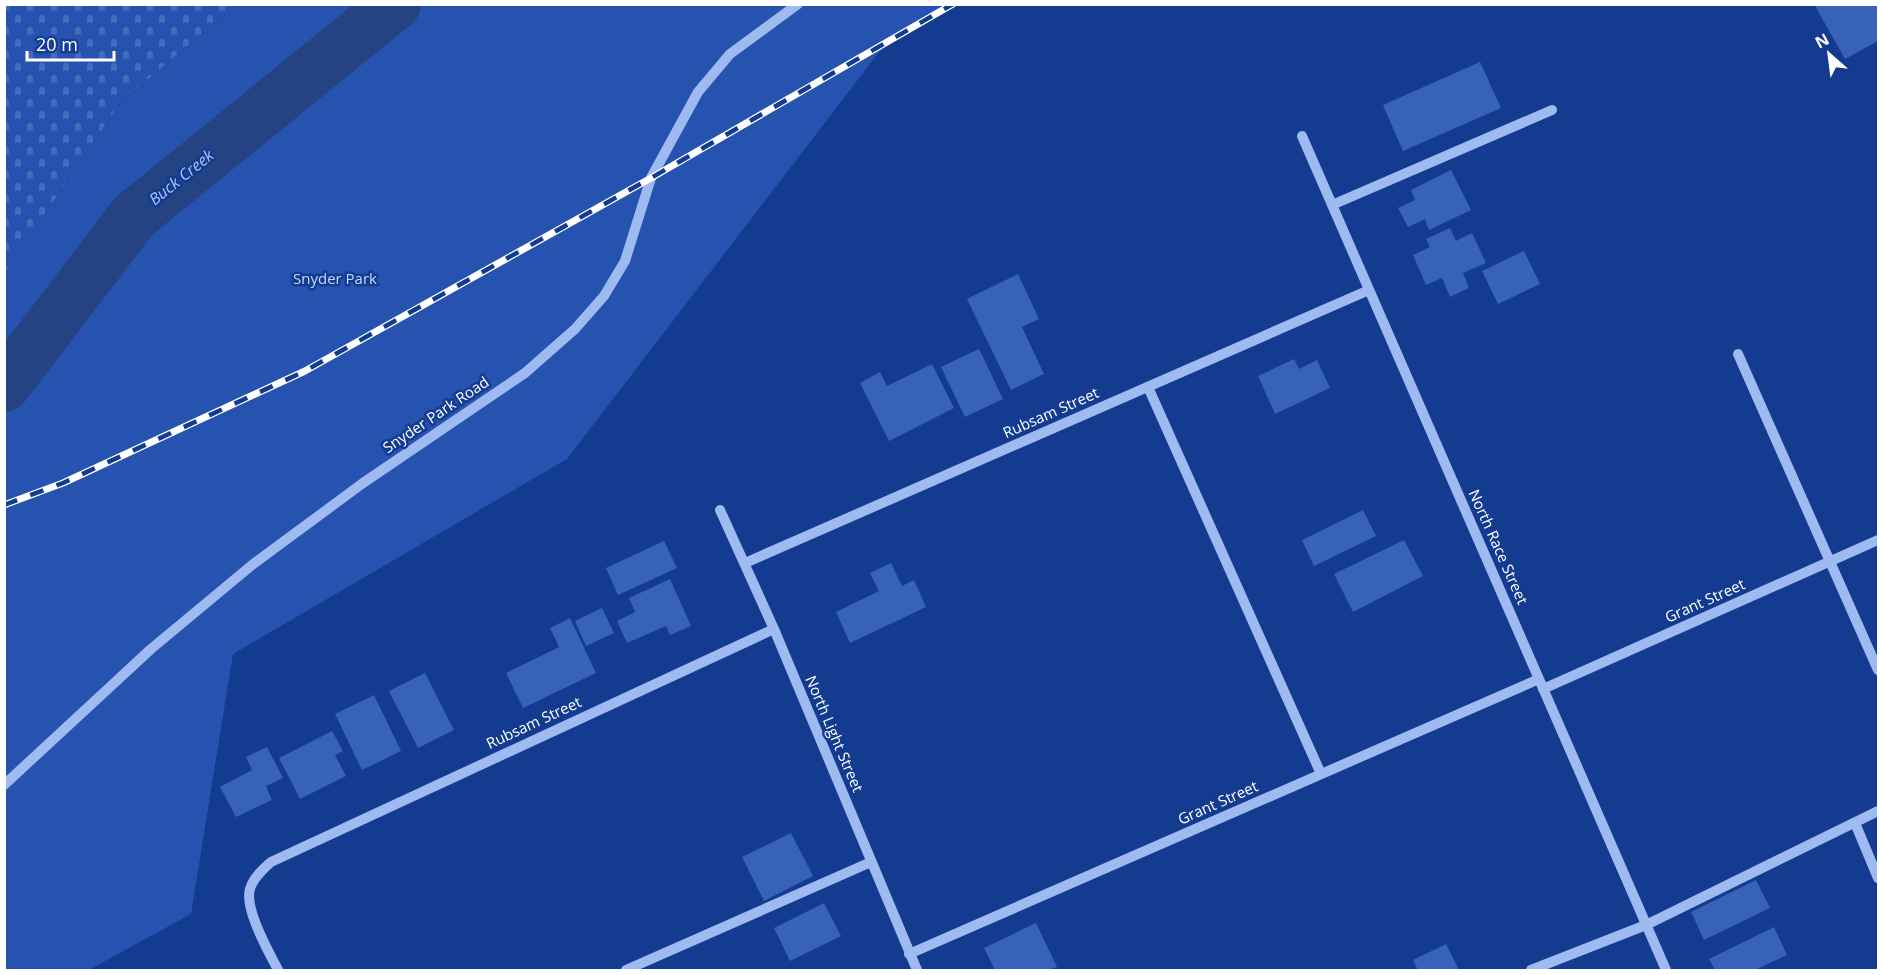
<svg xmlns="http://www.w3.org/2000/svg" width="1883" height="975" viewBox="0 0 1883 975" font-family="'Open Sans',sans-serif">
<defs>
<pattern id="cemetery-stones" width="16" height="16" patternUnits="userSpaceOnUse" patternTransform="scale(1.5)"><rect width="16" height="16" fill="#2553af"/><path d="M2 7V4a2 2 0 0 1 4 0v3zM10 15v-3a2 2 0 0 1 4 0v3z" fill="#466dbb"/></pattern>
</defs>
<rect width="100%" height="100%" fill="#133b90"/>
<!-- cemetery -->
<path fill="url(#cemetery-stones)" d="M5 5H237L121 102 5 273Z"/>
<!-- park -->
<path fill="#2553af" d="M237 5H953L886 43 567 459 233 654 191 914 89 970H5V273L121 102Z"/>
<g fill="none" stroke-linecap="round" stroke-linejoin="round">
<!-- river -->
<path stroke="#254383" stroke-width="52" d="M4 386 134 216 395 4"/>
</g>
<!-- building -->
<path fill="#3762b8" d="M1814 4H1878V41L1845 59Z
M1480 62 1501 108 1403 151 1383 105Z
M1451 170 1471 210 1429 230 1425 219 1408 227 1398 208 1415 200 1411 190Z
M1450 228 1456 241 1472 233 1486 263 1463 273 1469 288 1450 297 1442 278 1426 285 1413 255 1430 247 1426 239Z
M1524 251 1540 284 1498 304 1482 271Z
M1018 274 1039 319 1022 327 1044 374 1011 390 967 299Z
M979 349 1003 399 965 417 941 367Z
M1294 359 1299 369 1317 360 1330 388 1275 414 1258 376Z
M932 364 954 408 889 441 860 383 880 372 887 386Z
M1363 510 1376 536 1314 566 1302 540Z
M1404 540 1423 576 1353 612 1334 574Z
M664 541 677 568 618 595 606 568Z
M891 563 902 586 914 580 926 607 850 643 836 612 879 591 870 573Z
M670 579 691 626 670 635 666 626 627 643 617 621 635 612 629 598Z
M602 608 614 633 586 646 575 621Z
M570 618 596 673 523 708 506 673 559 647 550 628Z
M425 673 454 730 418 748 389 691Z
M374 695 401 751 362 770 335 714Z
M332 731 343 751 335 755 346 776 300 799 279 758Z
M267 747 283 778 266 786 272 800 236 817 220 787 252 770 246 757Z
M791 833 813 876 764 901 742 857Z
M1756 880 1770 908 1704 940 1691 912Z
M824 903 841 936 790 961 774 928Z
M1036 923 1057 967 1049 970H995L984 948Z
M1774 927 1787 955 1755 970H1715L1709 959Z
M1446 944 1459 970H1418L1413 960Z"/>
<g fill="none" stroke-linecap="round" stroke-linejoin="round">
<!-- minor -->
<path stroke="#9fbaf1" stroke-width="10" d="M1302 136 1666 970
M1332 205 1552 110
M1738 354 1878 670
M1148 387 1321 774
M720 510 774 629 917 970
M745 563 1369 290
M1543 689 1878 540
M4 785 151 649 252 565 363 483 525 373 575 329 604 296 625 261 651 178 698 92 730 54 798 4
M1855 823 1878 878
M909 954 1539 679
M278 970C269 952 244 909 250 889 253 878 263 869 271 862L774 629
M626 970 871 862
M1531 970 1646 925 1878 811"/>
<!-- rail casing -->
<g stroke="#fff" stroke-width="7">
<path id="rail" d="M4 505 63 483 305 371 651 178 953 4"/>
</g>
<!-- rail -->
<use href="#rail" stroke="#133b90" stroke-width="4.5" stroke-dasharray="14" stroke-linecap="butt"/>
</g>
<g text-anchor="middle" stroke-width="5" stroke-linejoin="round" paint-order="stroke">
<!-- park labels -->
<g font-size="15" fill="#c6d8fc" stroke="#133b90">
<text x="335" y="284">Snyder Park</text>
</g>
<!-- street labels -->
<g font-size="15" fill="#fff" stroke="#133b90">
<text transform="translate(1051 413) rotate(-24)" y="5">Rubsam Street</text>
<text transform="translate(436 415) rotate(-34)" y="5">Snyder Park Road</text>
<text transform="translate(1498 547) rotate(66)" y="5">North Race Street</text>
<text transform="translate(1705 601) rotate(-24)" y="5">Grant Street</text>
<text transform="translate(534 723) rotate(-25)" y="5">Rubsam Street</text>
<text transform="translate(834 734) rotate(67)" y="5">North Light Street</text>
<text transform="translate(1218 803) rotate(-24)" y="5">Grant Street</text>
</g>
<!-- water labels -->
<g font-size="16" font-style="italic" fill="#abc5f8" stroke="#133b90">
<text transform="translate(181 177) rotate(-39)" y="6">Buck Creek</text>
</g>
</g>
<!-- border -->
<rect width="1883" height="975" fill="none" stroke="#ffffff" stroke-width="12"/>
<!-- north arrow -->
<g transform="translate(1829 54) rotate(332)" stroke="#133b90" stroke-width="4.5" paint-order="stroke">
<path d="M0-4.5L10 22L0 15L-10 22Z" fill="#ffffff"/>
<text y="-9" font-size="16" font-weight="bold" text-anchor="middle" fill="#ffffff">N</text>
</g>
<!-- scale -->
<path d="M27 51v9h87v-9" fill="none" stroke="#ffffff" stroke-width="3"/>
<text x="36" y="51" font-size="18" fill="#ffffff" stroke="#133b90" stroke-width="4.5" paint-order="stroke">20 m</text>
</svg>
